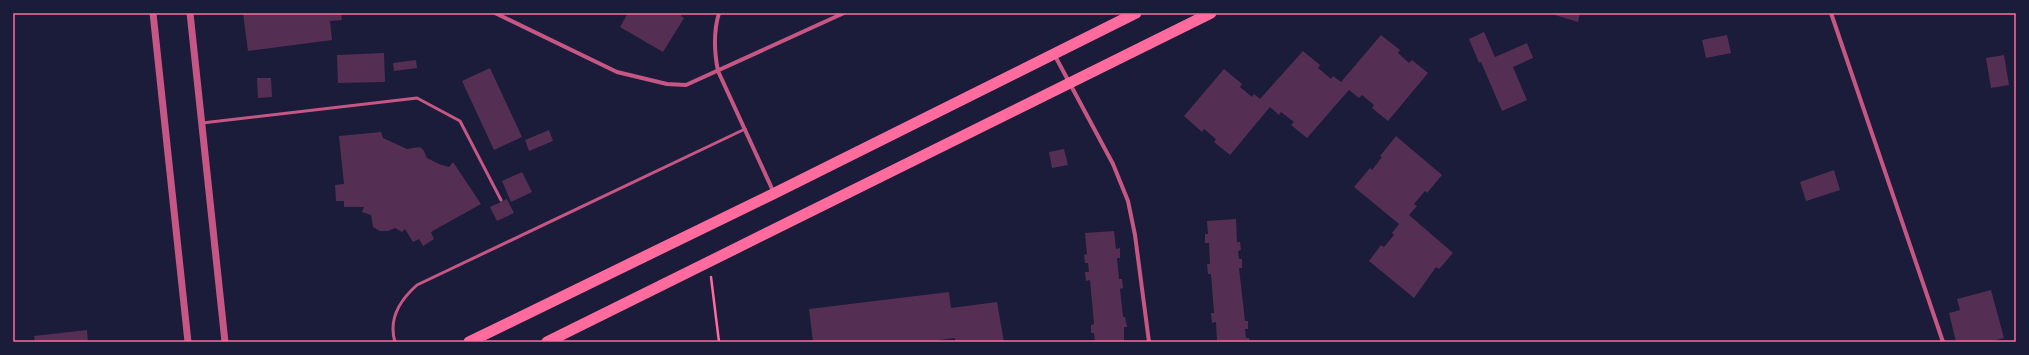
<svg xmlns="http://www.w3.org/2000/svg" width="2029" height="355" viewBox="0 0 2029 355" font-family="'PT Sans',sans-serif">
<rect width="100%" height="100%" fill="#1b1b3a"/>
<!-- building -->
<path fill="#542f53" d="M243 13H341L342 20 330 21 332 40 248 51Z
M628 13H682L681 16 684 18 663 52 620 27Z
M1555 13H1580L1578 22 1555 15Z
M1484 32 1495 57 1527 43 1533 58 1513 67 1527 100 1502 111 1481 62 1479 63 1469 39Z
M1381 35 1400 50 1398 53 1409 63 1412 60 1428 73 1388 121 1372 108 1374 105 1362 95 1359 98 1349 90 1307 138 1291 125 1294 122 1281 112 1279 115 1270 107 1230 155 1214 142 1216 139 1204 129 1202 132 1184 116 1224 69 1242 84 1240 87 1252 97 1254 94 1260 99 1303 51 1320 65 1318 68 1331 79 1333 76 1341 82Z
M1727 35 1731 53 1706 58 1702 40Z
M384 53 385 82 338 83 337 55Z
M2004 55 2009 85 1991 88 1986 58Z
M416 60 417 68 394 71 393 63Z
M490 68 522 137 494 150 462 81Z
M257 78H271L272 97 258 98Z
M549 130 553 141 529 151 525 140Z
M381 132 383 138 407 149 420 147 424 151 427 158 439 164 449 167 453 162 481 204 431 232 434 239 423 246 419 239 413 242 405 229 402 232 395 228 388 231H380L373 227 371 215 362 212 364 207H344V201H336L335 185 344 184 339 136Z
M1396 136 1442 175 1427 193 1425 191 1414 204 1417 206 1409 215 1453 253 1439 269 1436 267 1414 298 1369 261 1381 245 1384 247 1394 235 1392 233 1399 224 1354 187 1370 168 1372 170 1382 157 1380 156Z
M1064 149 1068 165 1052 168 1049 152Z
M1834 170 1840 190 1806 201 1800 182Z
M522 172 532 192 511 202 502 181Z
M507 199 514 213 497 221 490 207Z
M1236 219 1237 242H1240L1241 250 1238 251 1239 259H1242V268H1239L1245 321H1248V329H1245L1246 338H1249L1250 342H1217L1216 322 1212 323 1211 313H1214L1211 274H1208L1207 264H1210L1209 243H1205V234H1208L1207 221Z
M1114 231 1116 249 1120 248V258H1117L1119 279H1122L1123 288 1120 289 1123 317H1125L1127 327H1124V342H1095L1094 333H1091V325L1094 324 1090 280 1086 281 1085 272H1089L1088 263H1085L1084 255 1087 254 1085 233Z
M1991 290 2004 338 1989 342H1956L1949 313 1960 310 1957 299Z
M949 292 951 308 997 302 1004 342H955V338L925 342H813L809 309Z
M87 330 88 342H35L34 336Z"/>
<g fill="none" stroke-linecap="round" stroke-linejoin="round">
<!-- path -->
<path stroke="#ff6b9d" stroke-width="2.5" d="M711 277 719 342"/>
<!-- service -->
<path stroke="#c65784" stroke-width="3" d="M202 123 417 98 460 121 501 200
M395 342C388 319 400 300 417 285L745 129"/>
<!-- minor -->
<path stroke="#c65784" stroke-width="4" d="M495 13 617 72 667 84 686 85 844 13
M719 13C713 33 714 51 718 71L774 193
M1831 13 1943 342
M1054 54 1113 164 1128 201 1135 235 1149 342"/>
<!-- tertiary -->
<path stroke="#c65784" stroke-width="7" d="M153 13 188 342
M190 13 225 342"/>
<!-- trunk -->
<path stroke="#ff6b9d" stroke-width="11" d="M469 342 775 193 1136 13
M547 342 1211 13"/>
</g>
<!-- border -->
<rect width="2029" height="355" fill="none" stroke="#1b1b3a" stroke-width="28"/>
<rect x="14" y="14" width="2001" height="327" fill="none" stroke="#ff6b9d" stroke-width="1.5"/>
</svg>
